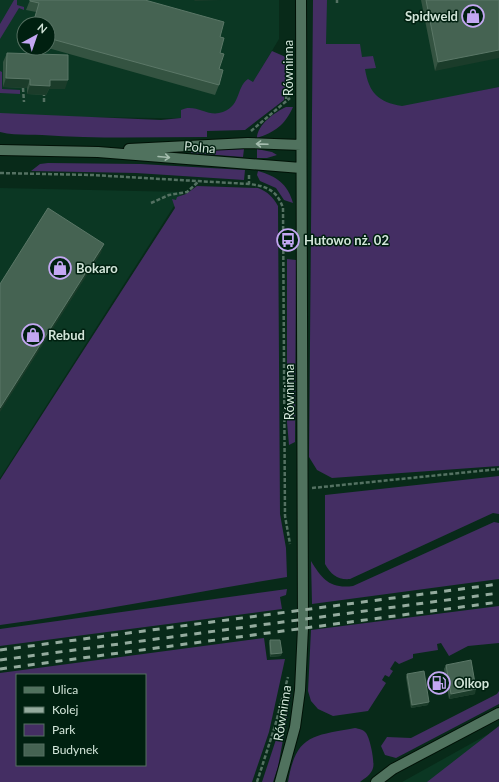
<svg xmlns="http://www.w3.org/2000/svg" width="499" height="782" viewBox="0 0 499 782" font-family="Lato,sans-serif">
<rect width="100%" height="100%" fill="#082a19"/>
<!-- built -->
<path fill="#0b3723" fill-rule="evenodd" d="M0 0H279V39L231 119 0 116ZM24 24H48V48H24Z
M324 0H499V87L380 112 323 52Z
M0 188 183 192 0 478Z
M499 728V782H402L483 737Z"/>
<!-- green -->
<path fill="#442e63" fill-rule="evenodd" d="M14 0H17V5L24 7V10L19 8 0 39V24Z
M313 0H327L326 44H360L362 57 373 56 376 68 365 69C369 93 378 102 402 106L499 87V466L332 478 317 470 309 457Z
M272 51 288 58 284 100 245 130 207 131V137C152 137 97 139 42 135 28 134 14 136 0 132V113L161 120 181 118V110C194 103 207 116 219 113 242 108 235 88 248 79L253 82Z
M0 71 2 72V89L20 90V94L0 93Z
M286 107H293C285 125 275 132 257 138 257 125 275 112 286 107Z
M244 149 243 157 191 153 193 150Z
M257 149 272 152 277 155 267 158H257Z
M48 163 141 164 245 170 244 180 136 173 31 171 40 164Z
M258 171C276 176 288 184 293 203L284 200 276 188 260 181 257 175Z
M197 186 258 188C268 192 273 197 278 206L280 514 286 548 287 577C191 593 96 612 0 625V480L175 208 172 199 176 200 177 197 186 194Z
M287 259 296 260 295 442 289 445 287 422Z
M499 476V514L493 513 350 579C338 580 331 575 325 564V495Z
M494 522 499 523V579L312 604 311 561C322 579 330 589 353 586Z
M287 589 286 595 280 597 282 609 0 646V629Z
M499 606V643L468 646 449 656 441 643 437 644 438 650 413 654V658L399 664 395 661 390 669 393 671 389 677 385 675 382 680 386 683 368 711 333 716 318 709 311 701 308 691 311 630Z
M264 638 267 660 285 659 269 732 252 782H0V673ZM17 675H145V765H17Z
M292 691 278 767 273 782H262Z
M499 691V704L396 758 385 755 381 746 387 737 411 738 497 694Z
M499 726V782H427Z
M355 728C359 729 363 729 366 733 370 738 375 762 373 768 371 775 365 778 360 782H288C296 734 313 736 355 728Z"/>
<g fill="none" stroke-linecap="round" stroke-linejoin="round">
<!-- minor casing -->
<g stroke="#001106" stroke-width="12">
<path id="minor" d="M129 149 248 143 301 145
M0 150 98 152 301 168
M280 782 295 727 300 690 303 628 301 0
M376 782 393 769 499 713"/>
</g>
<!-- path -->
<path stroke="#547162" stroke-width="2.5" stroke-dasharray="4 2" stroke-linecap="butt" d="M337 0V3
M23 88 24 102
M286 99 288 79
M44 102V95
M251 131 290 98
M0 173 92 175 249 184C266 186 277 190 283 208L285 516 290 544
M249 175V184
M151 203 169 195 187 192 198 182
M312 488 499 469
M257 782 275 726 288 677"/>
<!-- minor -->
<use href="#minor" stroke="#50725e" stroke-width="10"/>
<!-- rail -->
<path stroke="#94ab9e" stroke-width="3" stroke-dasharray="7 7" stroke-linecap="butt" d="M0 650 499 584
M0 660 499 593
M0 669 499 602"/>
</g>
<!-- wall -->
<path fill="#345341" d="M30 0 220 37 219 85 215 95 48 48V24H32L36 12 26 10Z
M421 0H499L435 71Z
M7 53 65 89H49L46 95 27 94V88L3 87V62Z
M270 640 281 656 270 657 269 643Z
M446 665 475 694 449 699 444 669Z
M407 674 428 705 411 708 406 677Z"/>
<!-- shaded-wall -->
<path fill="#1b3c2a" d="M195 0H221L194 1Z
M499 50V58L435 71 438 62Z
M6 78 30 79 27 88 3 87Z
M50 80H68L65 89H49L46 95 27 94 30 85Z
M104 244 101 253 0 412V408Z
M282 653 281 656 270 657 271 654Z
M476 689 475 694 449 699 451 694Z
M429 702 428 705 411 708 412 705Z"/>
<!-- building -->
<path fill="#456352" stroke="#5b7767" d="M30 0H145L224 22 220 37 224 38 220 53 224 54 219 69 223 70 219 85 48 38V24H33L39 3 30 1Z
M426 0H499V50L438 62Z
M7 53 68 55V80H50V86L30 85V79L6 78Z
M48 208 104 244 0 408V284Z
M270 640H280L282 653 271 654Z
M471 660 476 689 451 694 446 665Z
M424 671 429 702 412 705 407 674Z"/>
<!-- one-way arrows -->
<defs><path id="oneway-shaft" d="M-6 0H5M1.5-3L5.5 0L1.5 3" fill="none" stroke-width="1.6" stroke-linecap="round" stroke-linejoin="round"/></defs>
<g stroke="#a4bdae">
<use href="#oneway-shaft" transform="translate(262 144) rotate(-178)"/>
<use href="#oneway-shaft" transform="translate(164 157) rotate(5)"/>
</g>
<!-- icons -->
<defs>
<g id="shop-ring" transform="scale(1.15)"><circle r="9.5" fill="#002010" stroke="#c3a7f2" stroke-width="1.5"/><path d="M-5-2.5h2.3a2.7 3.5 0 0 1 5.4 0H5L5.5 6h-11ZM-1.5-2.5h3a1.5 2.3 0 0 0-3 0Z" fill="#c3a7f2"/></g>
<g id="bus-ring" transform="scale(1.15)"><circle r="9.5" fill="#002010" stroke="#c3a7f2" stroke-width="1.5"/><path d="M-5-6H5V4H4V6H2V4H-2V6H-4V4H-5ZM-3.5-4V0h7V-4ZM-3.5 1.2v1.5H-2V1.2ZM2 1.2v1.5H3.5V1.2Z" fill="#c3a7f2"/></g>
<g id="fuel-ring" transform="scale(1.15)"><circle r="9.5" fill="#002010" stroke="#c3a7f2" stroke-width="1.5"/><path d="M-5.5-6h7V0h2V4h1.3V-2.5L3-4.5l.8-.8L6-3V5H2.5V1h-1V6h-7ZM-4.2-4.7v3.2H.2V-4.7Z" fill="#c3a7f2"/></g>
</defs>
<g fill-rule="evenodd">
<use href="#shop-ring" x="473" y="16"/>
<use href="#bus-ring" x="288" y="240"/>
<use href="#shop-ring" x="60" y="268"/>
<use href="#shop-ring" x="33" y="335"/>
<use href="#fuel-ring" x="439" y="683"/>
</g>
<g text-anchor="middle" stroke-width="3" stroke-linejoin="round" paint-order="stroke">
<!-- poi labels -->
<g font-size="13" font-weight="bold" fill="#d2e5d9" stroke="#002010" text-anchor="start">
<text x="458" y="21" text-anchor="end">Spidweld</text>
<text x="304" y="245">Hutowo nż. 02</text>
<text x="76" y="273">Bokaro</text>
<text x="48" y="340">Rebud</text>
<text x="454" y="688">Olkop</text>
</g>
<!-- street labels -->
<g font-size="13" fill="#d2e5d9" stroke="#002010">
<text transform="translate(288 68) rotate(-90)" y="5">Równinna</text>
<text transform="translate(200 147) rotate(5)" y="5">Polna</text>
<text transform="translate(289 392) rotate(-90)" y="5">Równinna</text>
<text transform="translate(282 713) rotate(-81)" y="5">Równinna</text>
</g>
</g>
<!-- legend -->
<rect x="16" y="674" width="130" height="92" fill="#002010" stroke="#546f60"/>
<rect x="24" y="687" width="20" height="6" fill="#50725e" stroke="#546f60"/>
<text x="52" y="694" font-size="12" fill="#d2e5d9">Ulica</text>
<rect x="24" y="707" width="20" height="6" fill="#94ab9e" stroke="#546f60"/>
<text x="52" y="714" font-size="12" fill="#d2e5d9">Kolej</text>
<rect x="24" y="724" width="20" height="12" fill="#442e63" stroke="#546f60"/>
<text x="52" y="734" font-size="12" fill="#d2e5d9">Park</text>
<rect x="24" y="744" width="20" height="12" fill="#456352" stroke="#546f60"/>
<text x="52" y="754" font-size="12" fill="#d2e5d9">Budynek</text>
<!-- north arrow -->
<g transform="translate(36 36) rotate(40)"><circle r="19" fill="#002010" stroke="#546f60"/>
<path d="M0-3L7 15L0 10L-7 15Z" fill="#c3a7f2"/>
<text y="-6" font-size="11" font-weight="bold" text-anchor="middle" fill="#d2e5d9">N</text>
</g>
</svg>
